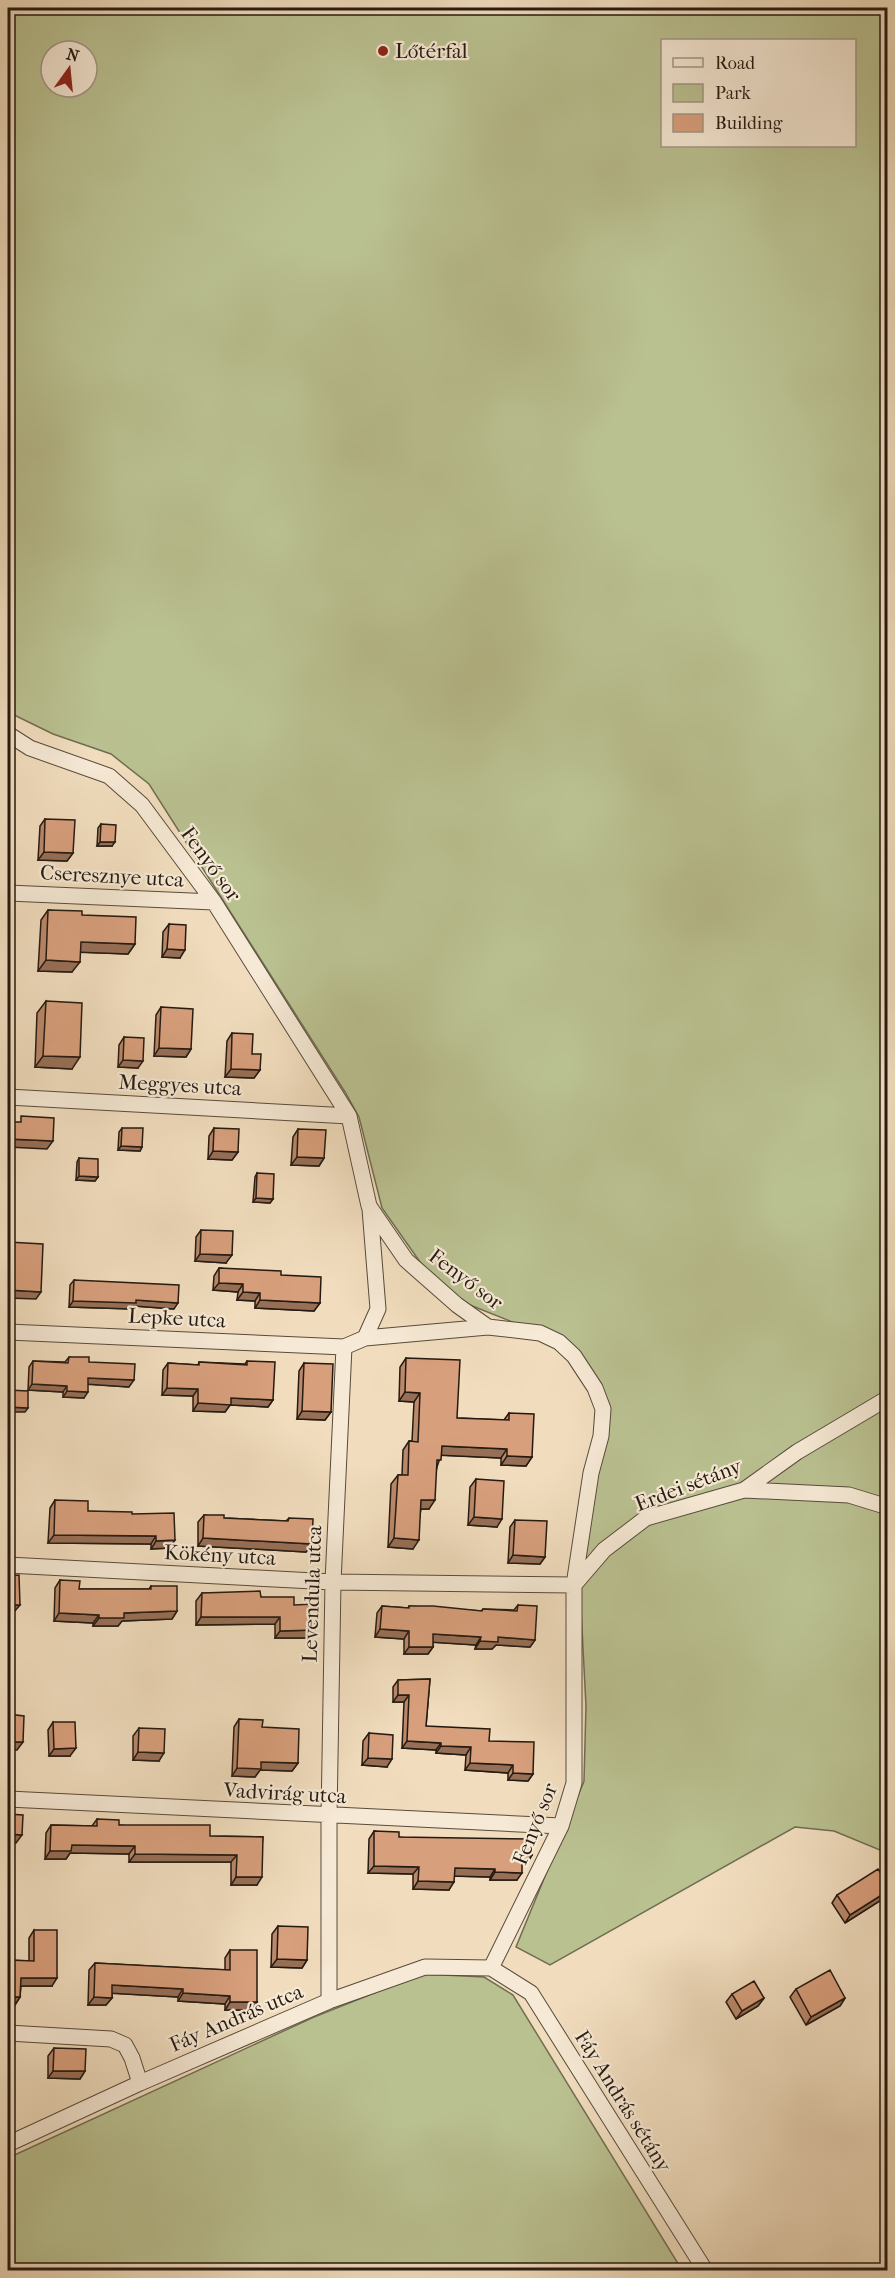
<svg xmlns="http://www.w3.org/2000/svg" width="895" height="2278" viewBox="0 0 895 2278" font-family="'IM FELL French Canon',serif">
<rect width="100%" height="100%" fill="#f1ddbe"/>
<filter id="stains"><feTurbulence type="fractalNoise" baseFrequency=".00333" numOctaves="4"/><feColorMatrix values="0 0 0 0 .2 0 0 0 0 .09 0 0 0 0 .02 0 0 0 .5 -.17"/></filter>
<radialGradient id="worn" r=".72"><stop offset=".6" stop-color="#630" stop-opacity="0"/><stop offset="1" stop-color="#630" stop-opacity=".3"/></radialGradient>
<!-- green -->
<path fill="#bac191" stroke="#706e51" stroke-width="1.5" fill-rule="evenodd" d="M8 8H887V1853L834 1831 795 1827 550 1965 516 1947 584 1781 586 1706 578 1552 598 1410 578 1362 540 1333 455 1299 420 1262 382 1208 359 1117 345 1092 149 784 111 754 53 734 8 712ZM662 40H854V146H662ZM51 51H87V87H51Z
M422 1974 484 1977 513 1995 682 2270H8V2158L314 2017Z"/>
<g fill="none" stroke-linecap="round" stroke-linejoin="round">
<!-- minor casing -->
<g stroke="#584b3c" stroke-width="17">
<path id="minor" d="M8 734 30 748 109 776 142 805 214 902 349 1116 369 1206 406 1260 457 1305 488 1327 540 1333 559 1342 574 1356 595 1388 603 1409 601 1436 591 1473 574 1585V1783L561 1826 491 1968
M8 893 214 902
M8 1097 349 1116
M8 1332 344 1347
M365 1338 488 1327
M744 1490 849 1495 888 1507
M8 1565 333 1582 574 1585 604 1550 646 1518 744 1490 797 1452 888 1398
M8 1799 561 1826
M491 1968 531 1993 705 2270
M329 2001V1817L333 1582 344 1347 365 1338 378 1309 370 1209
M8 2033 111 2039 125 2045 132 2058 140 2083
M8 2144 140 2083 329 2001 425 1967 491 1968"/>
</g>
<!-- minor -->
<use href="#minor" stroke="#f6e9d5" stroke-width="15"/>
</g>
<!-- wall -->
<path fill="#ba896b" stroke="#251a11" stroke-width="1.5" d="M45 819 73 853 67 861 38 860 40 826Z
M101 824 112 846H97L98 828Z
M48 910 82 915 135 944 128 954 80 952 72 972 38 971 41 920Z
M169 924 180 958 162 957 163 932Z
M46 1001 72 1069 35 1067 37 1013Z
M161 1007 191 1049 186 1057 154 1056 156 1015Z
M232 1033 252 1054 260 1070 254 1078 225 1077 227 1041Z
M124 1037 138 1068 118 1067 119 1045Z
M122 1128 142 1147 140 1151 118 1150 119 1132Z
M214 1128 238 1152 232 1160 208 1159 209 1136Z
M298 1129 324 1158 319 1166 291 1165 293 1137Z
M79 1158 98 1177 95 1181 76 1180 77 1162Z
M257 1173 273 1199 270 1203 253 1202 255 1177Z
M201 1230 226 1263 195 1261 196 1237Z
M219 1268 281 1275 320 1303 314 1311 255 1308V1301L237 1300 238 1292 213 1290 214 1276Z
M74 1280 174 1309 134 1306 132 1309 69 1307 70 1285Z
M69 1357 89 1362 129 1387 88 1384 84 1398 63 1397V1392L28 1390 29 1367 33 1361 65 1362Z
M406 1358 457 1418 504 1420 509 1413 532 1457 526 1466 501 1465V1458L441 1455 437 1467 429 1509H421L413 1549 388 1547 391 1484 398 1475H402L403 1450 409 1441H412L414 1402 399 1401 400 1367Z
M247 1361 273 1400 268 1407 230 1405 225 1412 193 1411V1396L162 1395 163 1370 168 1363 198 1365 199 1362 245 1364Z
M304 1363 331 1412 325 1420 297 1419 299 1371Z
M476 1479 497 1527 468 1525 470 1487Z
M55 1500 88 1511 132 1514 170 1548 151 1549V1544L48 1543 50 1508Z
M204 1515 224 1518 286 1521 289 1518 312 1544 306 1552 198 1546V1522Z
M515 1520 545 1557 540 1564 508 1563 510 1527Z
M60 1580 79 1589H149L151 1586 177 1611 172 1619 122 1621 118 1626H93V1623L54 1621 55 1588Z
M202 1593 261 1597 310 1638H275V1624L196 1625V1601Z
M518 1605 535 1640 530 1647 496 1645 492 1649H475L476 1645 433 1642V1647L428 1654H404V1639L375 1637 377 1613 382 1606 408 1608 409 1606 481 1611 483 1609 514 1610Z
M430 1679 426 1726 489 1741 533 1774 528 1781 508 1780V1773L465 1770 466 1755 436 1753V1750L402 1748 404 1702H393V1687L398 1680Z
M239 1719 262 1727 298 1763 292 1771 260 1770 255 1777 232 1776 234 1727Z
M53 1722 70 1756H49L48 1730Z
M139 1728 159 1761 133 1760V1736Z
M369 1733 387 1767 362 1765 363 1741Z
M97 1819 119 1825 210 1836 263 1837 257 1885H231V1862H129V1854L70 1853 66 1859H45L46 1833 51 1825 92 1826Z
M374 1831 399 1837 532 1855 527 1863H522L517 1880H490V1877L454 1876 449 1890 413 1889V1874L368 1873 369 1839Z
M888 1883V1894L886 1897 845 1923 832 1903 837 1895Z
M278 1926 307 1960 302 1968 271 1967 272 1934Z
M34 1930 52 1986H21L20 1997 15 2005H8V1960L29 1961V1938Z
M230 1950 257 2002 252 2010H225V2004L178 2001V1997L112 1993V1998L106 2005H88L89 1970 95 1963 225 1970V1958Z
M796 1989 845 1998 840 2006 806 2025 790 1997Z
M732 1994 764 1998 758 2006 736 2019 726 2002Z
M54 2048 85 2071 80 2079 48 2078V2056Z"/>
<!-- shaded-wall -->
<path fill="#976f57" stroke="#251a11" stroke-width="1.5" d="M100 842H115L112 846H97Z
M44 852 73 853 67 861 38 860Z
M81 942 135 944 128 954 73 952Z
M167 949 185 950 180 958 162 957Z
M46 960 80 962 72 972 38 971Z
M159 1048 191 1049 186 1057 154 1056Z
M43 1056 80 1057 72 1069 35 1067Z
M123 1060 143 1061 138 1068 118 1067Z
M231 1069 260 1070 254 1078 225 1077Z
M8 1139 53 1141 47 1149 8 1147Z
M121 1146 142 1147 140 1151 118 1150Z
M213 1151 238 1152 232 1160 208 1159Z
M297 1157 324 1158 319 1166 291 1165Z
M79 1176 98 1177 95 1181 76 1180Z
M256 1198 273 1199 270 1203 253 1202Z
M200 1254 232 1255 226 1263 195 1261Z
M219 1283 243 1284 238 1292 213 1290Z
M8 1290 41 1292 36 1299 8 1298Z
M243 1292 260 1293 255 1301 237 1300Z
M136 1300 178 1303 174 1309 134 1306 132 1309 69 1307 73 1301Z
M260 1300 320 1303 314 1311 255 1308Z
M88 1378 134 1380 129 1387 84 1384Z
M32 1384 67 1386 63 1392 28 1390Z
M167 1388 198 1389 193 1396 162 1395Z
M67 1391 88 1392 84 1398 63 1397Z
M405 1392 420 1393 414 1402 399 1401Z
M231 1398 273 1400 268 1407 230 1405 225 1412 193 1411 198 1403Z
M8 1407 28 1408 25 1412H8Z
M302 1411 331 1412 325 1420 297 1419Z
M442 1446 507 1449 501 1458 435 1455Z
M507 1456 532 1457 526 1466 501 1465Z
M421 1500H435L429 1509H415Z
M474 1517 502 1519 497 1527 468 1525Z
M54 1535 156 1536 151 1544 48 1543Z
M203 1538 312 1544 306 1552 198 1546Z
M394 1538 419 1540 413 1549 388 1547Z
M175 1540 170 1548 151 1549 156 1541Z
M513 1555 545 1557 540 1564 508 1563Z
M8 1605H20L14 1612 8 1613Z
M177 1611 172 1619 122 1621 118 1626H93L99 1618 124 1613Z
M59 1613 99 1615 93 1623 54 1621Z
M201 1617H280L275 1624 196 1625Z
M380 1629 409 1631 404 1639 375 1637Z
M315 1630 310 1638H275L280 1631Z
M433 1634 481 1637 476 1645 428 1642Z
M498 1637 535 1640 530 1647 496 1645 492 1649H475L480 1641Z
M409 1647H433L428 1654H404Z
M398 1695H409L404 1702H393Z
M407 1741 441 1743 436 1750 402 1748Z
M8 1742H23L17 1750H8Z
M441 1746 471 1747 466 1755 436 1753Z
M76 1748 70 1756H49L54 1749Z
M138 1752 164 1753 159 1761 133 1760Z
M368 1758 392 1759 387 1767 362 1765Z
M261 1762 298 1763 292 1771 260 1770 255 1777 232 1776 237 1768Z
M470 1763 513 1765 508 1773 465 1770Z
M513 1773 533 1774 528 1781 508 1780Z
M8 1834 22 1835 16 1843H8Z
M72 1845 135 1846 129 1854 70 1853 66 1859H45L50 1851Z
M135 1854 237 1855 231 1862H129Z
M522 1855H532L527 1863H517Z
M374 1866 419 1867 413 1874 368 1873Z
M455 1868 495 1869 490 1877 449 1876Z
M495 1872 522 1873 517 1880H490Z
M236 1877H262L257 1885H231Z
M418 1881 454 1882 449 1890 413 1889Z
M888 1891V1894L886 1897 845 1923 850 1915Z
M277 1959 307 1960 302 1968 271 1967Z
M21 1978H57L52 1986H16Z
M112 1985 183 1989 178 1997 107 1993Z
M183 1993 230 1996 225 2004 178 2001Z
M8 1997H20L15 2005H8Z
M94 1997 112 1998 106 2005H88Z
M764 1998 758 2006 736 2019 742 2011Z
M845 1998 840 2006 806 2025 811 2017Z
M230 2002H257L252 2010H225Z
M53 2071H85L80 2079 48 2078Z"/>
<!-- building -->
<path fill="#d89f7c" stroke="#251a11" stroke-width="1.5" d="M8 743 14 751 12 760 8 762Z
M45 819 75 820 73 853 44 852Z
M101 824 116 825 115 842H100Z
M48 910 82 911V915L136 917 135 944 81 942 80 962 46 960Z
M169 924 186 925 185 950 167 949Z
M46 1001 82 1003 80 1057 43 1056Z
M161 1007 193 1009 191 1049 159 1048Z
M232 1033 253 1034 252 1054H261L260 1070 231 1069Z
M8 1034H11L10 1058H8Z
M124 1037 144 1038 143 1061 123 1060Z
M21 1116 54 1118 53 1141 8 1139V1122H21Z
M122 1128H143L142 1147 121 1146Z
M214 1128 239 1129 238 1152 213 1151Z
M298 1129 326 1130 324 1158 297 1157Z
M79 1158 98 1159V1177L79 1176Z
M257 1173 274 1174 273 1199 256 1198Z
M201 1230 233 1231 232 1255 200 1254Z
M8 1242 43 1244 41 1292 8 1290Z
M219 1268 281 1271V1275L321 1277 320 1303 260 1300V1293L243 1292V1284L219 1283Z
M74 1280 179 1285 178 1303 136 1300V1303L73 1301Z
M69 1357H89V1362L135 1364 134 1380 88 1378V1392L67 1391V1386L32 1384 33 1361 68 1363Z
M406 1358 460 1360 457 1418 509 1420V1413L534 1414 532 1457 507 1456V1449L442 1446 441 1460H437L435 1500H421L419 1540 394 1538 398 1475H408L409 1441 418 1442 420 1393 405 1392Z
M247 1361 275 1362 273 1400 231 1398V1405L198 1403V1389L167 1388 168 1363 199 1365V1362L247 1365Z
M304 1363 333 1364 331 1412 302 1411Z
M8 1390 28 1391V1408L8 1407Z
M476 1479 504 1481 502 1519 474 1517Z
M55 1500 88 1501V1511L132 1512V1514L174 1513 175 1540 156 1541V1536L54 1535Z
M204 1515H224V1518L288 1521 289 1518 313 1519 312 1544 203 1538Z
M515 1520 547 1521 545 1557 513 1555Z
M19 1575 20 1605H8V1576Z
M60 1580 80 1581 79 1589H151V1586H177V1611L124 1613V1618H99V1615L59 1613Z
M260 1591 261 1597H294V1605L315 1604V1630L280 1631V1617H201L202 1593Z
M518 1605 537 1606 535 1640 498 1637V1642L480 1641 481 1637 433 1634V1647H409V1631L380 1629 382 1606 409 1608V1606H433L482 1611 483 1609 517 1611Z
M430 1679 426 1726 490 1729 489 1741 534 1742 533 1774 513 1773V1765L470 1763 471 1747 441 1746V1743L407 1741 409 1695H398V1680Z
M8 1714 24 1716 23 1742H8Z
M239 1719 263 1720 262 1727 299 1729 298 1763 261 1762V1769L237 1768Z
M53 1722H75L76 1748 54 1749Z
M139 1728 165 1729 164 1753 138 1752Z
M369 1733 393 1735 392 1759 368 1758Z
M8 1814 23 1815 22 1835 8 1834Z
M97 1819 119 1820V1825H210V1836L263 1837 262 1877H236L237 1855 135 1854V1846L72 1845 71 1851H50L51 1825 97 1826Z
M374 1831 399 1832V1837L532 1839V1855H522V1873L495 1872V1869L455 1868 454 1882 418 1881 419 1867 374 1866Z
M878 1869 888 1883V1891L850 1915 837 1895Z
M278 1926 308 1927 307 1960 277 1959Z
M34 1930H57V1978H21L20 1997H8V1960L34 1961Z
M230 1950H257V2002H230V1996L183 1993V1989L112 1985V1998L94 1997 95 1963 230 1970Z
M830 1970 845 1998 811 2017 796 1989Z
M754 1981 764 1998 742 2011 732 1994Z
M54 2048 86 2049 85 2071H53Z
M8 2115 11 2123 8 2125Z"/>
<!-- markers -->
<circle fill="#8f2418" stroke="#f6e9d5" stroke-width="2" cx="383" cy="51" r="6"/>
<g text-anchor="middle" stroke-width="4.5" stroke-linejoin="round" paint-order="stroke">
<!-- poi labels -->
<g font-size="21" fill="#251a11" stroke="#f6e9d5" text-anchor="start">
<text x="395" y="58">Lőtérfal</text>
</g>
<!-- street labels -->
<g font-size="21" fill="#251a11" stroke="#f6e9d5">
<text transform="translate(211 864) rotate(54)" y="7">Fenyő sor</text>
<text transform="translate(112 876) rotate(3)" y="7">Cseresznye utca</text>
<text transform="translate(180 1085) rotate(3)" y="7">Meggyes utca</text>
<text transform="translate(466 1279) rotate(37)" y="7">Fenyő sor</text>
<text transform="translate(177 1318) rotate(3)" y="7">Lepke utca</text>
<text transform="translate(688 1485) rotate(-21)" y="7">Erdei sétány</text>
<text transform="translate(220 1555) rotate(3)" y="7">Kökény utca</text>
<text transform="translate(312 1594) rotate(-88)" y="7">Levendula utca</text>
<text transform="translate(285 1793) rotate(3)" y="7">Vadvirág utca</text>
<text transform="translate(535 1824) rotate(-68)" y="7">Fenyő sor</text>
<text transform="translate(236 2018) rotate(-23)" y="7">Fáy András utca</text>
<text transform="translate(623 2101) rotate(58)" y="7">Fáy András sétány</text>
</g>
</g>
<!-- margin -->
<rect width="895" height="2278" fill="none" stroke="#f1ddbe" stroke-width="30"/>
<rect x="9" y="9" width="877" height="2260" fill="none" stroke="#251a11" stroke-width="3"/>
<rect x="15" y="15" width="865" height="2248" fill="none" stroke="#251a11" stroke-width="1.5"/>
<!-- legend -->
<rect x="661" y="39" width="195" height="108" fill="#f6e9d5" stroke="#a29687" stroke-width="1.5"/>
<rect x="673" y="58" width="30" height="9" fill="#f6e9d5" stroke="#a29687" stroke-width="1.5"/>
<text x="715" y="69" font-size="18" fill="#251a11">Road</text>
<rect x="673" y="84" width="30" height="18" fill="#bac191" stroke="#a29687" stroke-width="1.5"/>
<text x="715" y="99" font-size="18" fill="#251a11">Park</text>
<rect x="673" y="114" width="30" height="18" fill="#d89f7c" stroke="#a29687" stroke-width="1.5"/>
<text x="715" y="129" font-size="18" fill="#251a11">Building</text>
<!-- north arrow -->
<g transform="translate(69 69) rotate(15)"><circle r="28" fill="#f6e9d5" stroke="#a29687" stroke-width="1.5"/>
<path d="M0-4.5L10 22L0 15L-10 22Z" fill="#8f2418"/>
<text y="-9" font-size="16" font-weight="bold" text-anchor="middle" fill="#251a11">N</text>
</g>
<rect width="100%" height="100%" filter="url(#stains)"/>
<rect width="100%" height="100%" fill="url(#worn)"/>
</svg>
